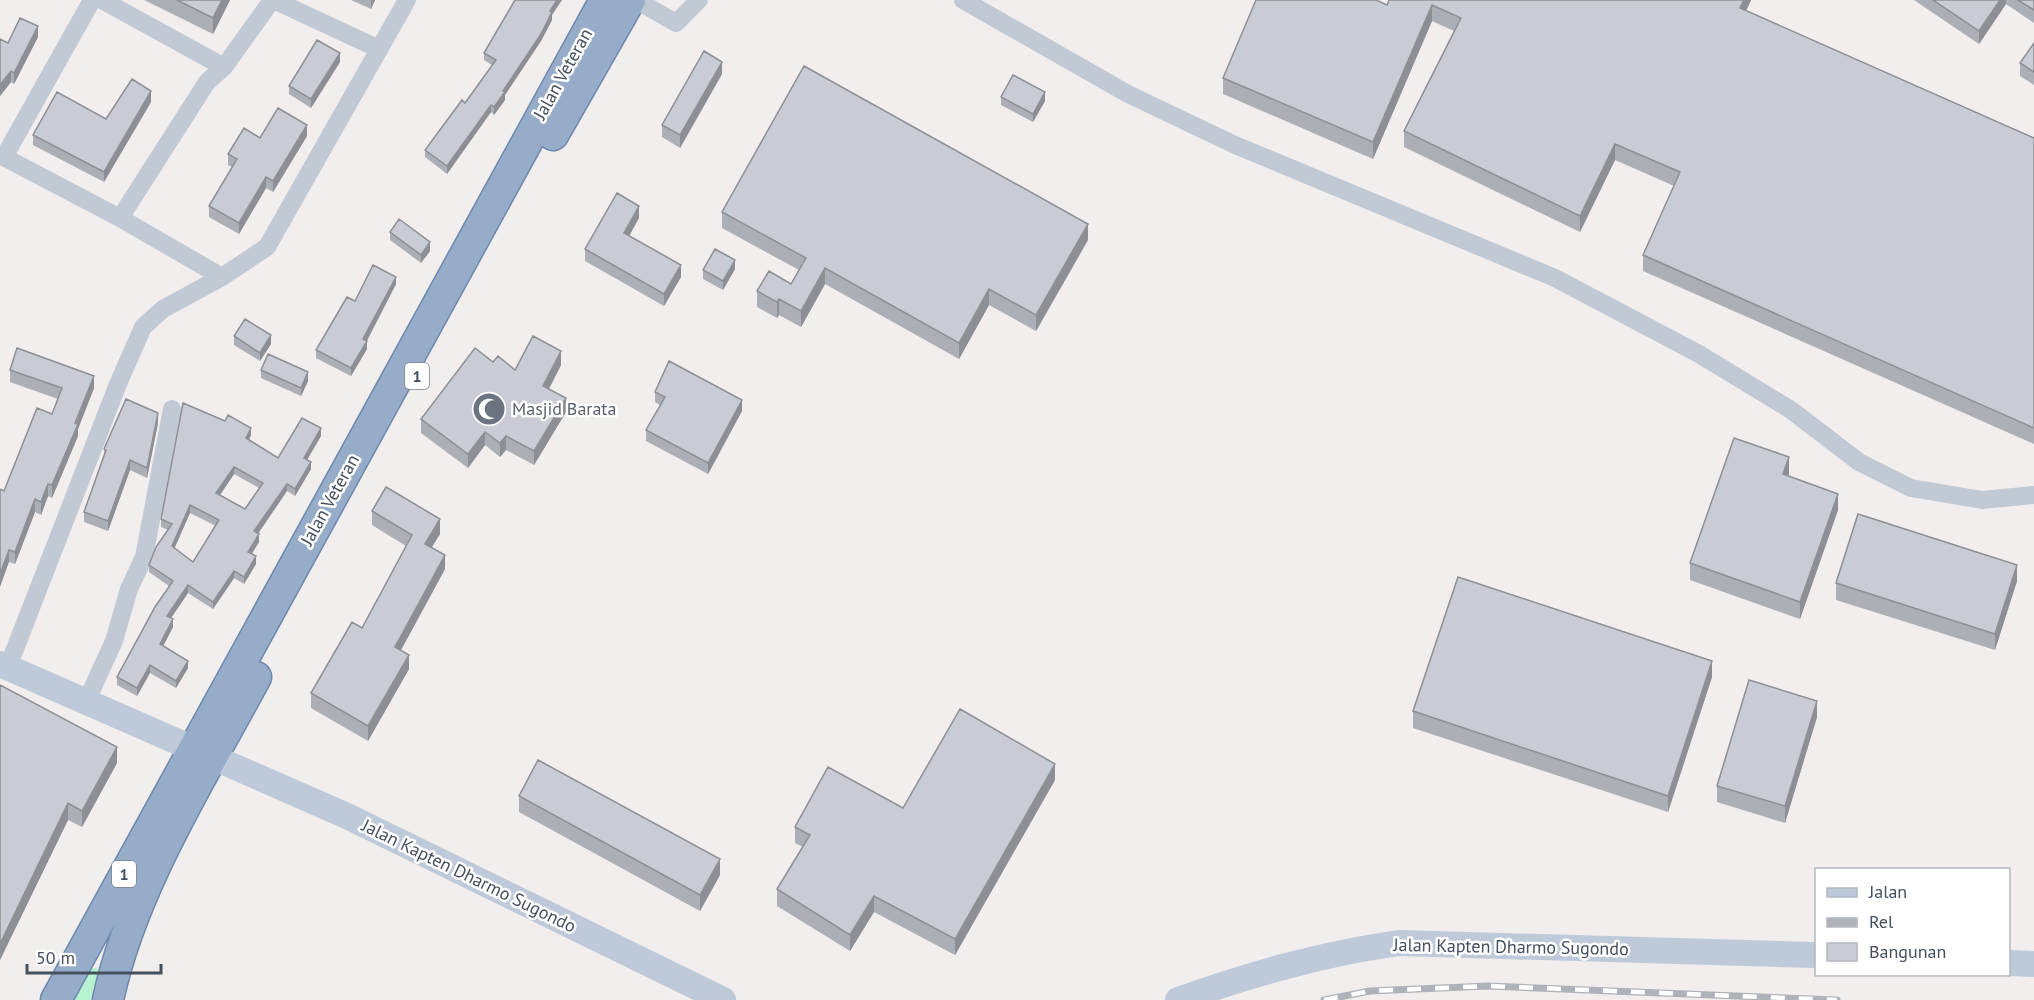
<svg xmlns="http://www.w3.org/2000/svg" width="2034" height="1000" viewBox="0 0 2034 1000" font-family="'PT Sans',sans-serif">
<rect width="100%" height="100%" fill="#f1eeed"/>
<!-- green -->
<path fill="#b7f3d1" d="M88 968H96L103 975 98 1000H70Z"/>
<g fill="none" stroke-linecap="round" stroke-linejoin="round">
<!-- trunk casing -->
<g stroke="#6c88ad" stroke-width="33">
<path id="trunk" d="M553 135 630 0
M56 1000 605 0
M108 1000C131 889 203 776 256 677"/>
</g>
<!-- minor -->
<path stroke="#c0c9d4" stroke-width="18" d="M102 0 224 67
M274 0 379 49
M636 0 676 23 699 0
M963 0 1128 94 1235 145 1555 278 1699 354 1791 410 1859 462 1911 488 1982 500 2034 495
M0 155 120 218 222 277
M4 157 92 0
M120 218 207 82 224 67 272 0
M8 667 118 384 143 327 163 309 222 277 267 247 407 0
M87 700 114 641 129 589 144 557 172 409"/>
<!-- secondary -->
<path stroke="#becad9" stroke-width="26" d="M0 664 347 816 723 1000
M2008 963 2034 964
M1178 1000C1252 974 1321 954 1399 943L1816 955"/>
<!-- trunk -->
<use href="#trunk" stroke="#96acc9" stroke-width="30"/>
<!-- rail casing -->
<g stroke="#afb2b9" stroke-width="7">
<path id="rail" d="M1324 1000 1370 991 1488 986 1837 1000"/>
</g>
<!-- rail -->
<use href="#rail" stroke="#fff" stroke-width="4.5" stroke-dasharray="14" stroke-linecap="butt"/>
</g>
<!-- wall -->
<path fill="#adafb6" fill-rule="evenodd" d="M144 0H230L213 34Z
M351 0H375L371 9Z
M1751 0 1746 11 2034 138V444L1643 271V255L1674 186 1615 160 1580 232 1404 147V131L1454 31 1432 21 1373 159 1223 94V78L1387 5Z
M1914 0H2034V23L2006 4 1979 44Z
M552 15V20L541 41 505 95V100L494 115 491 112 447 174 425 157V150L465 103 492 65 484 60V53Z
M38 37 14 84 11 82 0 96V39L8 43Z
M2034 43V85L2020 76V63Z
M340 62 311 108 289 94V86Z
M722 74 680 148 662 137V125Z
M1001 97 1045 101 1033 122 1001 105Z
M151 102 104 182 33 145V135L106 119Z
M307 136 273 192 266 188 239 234 209 217V206L232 167 228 165V154L260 138Z
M722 212 1088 240 1036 331 989 305 959 359 825 284 801 327 779 315 777 318 757 307V291L791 284 799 270 722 228Z
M639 218 629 236 681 277 664 306 585 261V249Z
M390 232 430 251 421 263 390 240Z
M735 269 723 290 703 279V270Z
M396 284 367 341V349L351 376 316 358V350L355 301Z
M234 336 271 344 260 361 234 345Z
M493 362 515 370 561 365 549 389 566 412 534 465 506 450 500 457 485 445 468 468 421 433V419Z
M10 370 94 388 78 429V436L52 498 48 496 41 515 35 512 15 564 9 562 4 491 52 414 58 399 10 382Z
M261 370 308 381 301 396 261 378Z
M655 392 742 411 708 474 646 441V430L660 405 655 402Z
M158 423 147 478 130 470 108 531 84 522V512L104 456V449Z
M251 435 249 440 278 458 321 436 307 460 311 469 295 496 287 491 258 534 259 542 252 554 256 564 244 584 234 578 213 609 188 593 171 618 173 627 163 646 188 668 176 688 150 673 137 696 117 685V677L169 586 149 572V565L168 530 161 527V519ZM234 474 259 488 245 509 220 495ZM190 513 216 526 193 562 174 548Z
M1789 474 1788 476 1838 510 1800 619 1690 580V563Z
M372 511 440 534 432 547 445 569 401 650 409 669 368 741 311 708V693L362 628 406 546 372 525Z
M2017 581 1995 650 1836 600V583Z
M1712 677 1668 812 1413 728V711Z
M0 685 117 763 82 827 68 820 0 960Z
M1817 717 1785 823 1717 802V786Z
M1055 780 955 955 874 912 850 951 777 906V889L803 847 795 843V827Z
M519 796 720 875 700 911 519 812Z"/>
<!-- shaded-wall -->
<path fill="#8d8f94" d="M222 0H230L213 34V18Z
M371 0H375L371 9Z
M557 0H562L552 15V20L541 41 505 95V100L494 115V107L503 91Z
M1744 0H1751L1740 24V8Z
M2000 0H2006V4L1979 44V31Z
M1432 5V21L1373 159V142Z
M38 26V37L14 84V73Z
M340 53V62L311 108V99Z
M722 62V74L680 148V135Z
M11 71V82L0 96V85Z
M151 91V102L104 182V172Z
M1045 92V101L1033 122V114Z
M491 105V112L447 174V166Z
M307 125V136L273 192V181Z
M1615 144V160L1580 232V216Z
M266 177V188L239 234V223Z
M639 206V218L624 245V233Z
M1088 224V240L1036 331V315Z
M430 242V251L421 263V255Z
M735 260V269L723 290V281Z
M681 265V277L664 306V294Z
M825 268V284L801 327V311Z
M396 277V284L365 344 367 341V349L351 376V368L363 339Z
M989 289V305L959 359V343Z
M779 299V315L777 318V302Z
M271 335V344L260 361V353Z
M561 351V365L543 400V386Z
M308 372V381L301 396V388Z
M94 376V388L78 429V436L52 498V485Z
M566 398V412L534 465V451Z
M742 400V411L708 474V463Z
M158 413V423L147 478V468Z
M251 428V435L246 445V438Z
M321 428V436L304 465V458Z
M485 432V445L468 468V454Z
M506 436V450L500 457V443Z
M1789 457V474L1783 491V474Z
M130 460V470L108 531V521Z
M311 462V469L295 496V489Z
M234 467V474L216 501V493Z
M48 484V496L41 515V502Z
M287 484V491L254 539V531Z
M1838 494V510L1800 619V602Z
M35 499V512L15 564V552Z
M190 505V513L172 554V546Z
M440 519V534L425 558V544Z
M259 534V542L248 559V552Z
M9 550V562L0 587V574Z
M445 555V569L395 661V647Z
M256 556V564L244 584V577Z
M2017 565V581L1995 650V634Z
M234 571V578L213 609V602Z
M188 585V593L167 624V616Z
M173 619V627L160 652V644Z
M409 655V669L368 741V726Z
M188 661V668L176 688V681Z
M1712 661V677L1668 812V796Z
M150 665V673L137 696V688Z
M1817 701V717L1785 823V806Z
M117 747V763L82 827V811Z
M1055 764V780L955 955V939Z
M68 803V820L0 960V944Z
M720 859V875L700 911V895Z
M874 896V912L850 951V935Z"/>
<!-- building -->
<path fill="#c9ccd4" stroke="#8d8f94" stroke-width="1.5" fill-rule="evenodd" d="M177 0H222L213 18Z
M515 0H557L550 11 552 12 541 34 503 91 505 92 494 107 491 105 447 166 425 150 462 100 465 103 496 60 484 53Z
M1256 0H1376L1387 5 1389 0H1744L1740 8 2034 138V428L1643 255 1680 172 1615 144 1580 216 1404 131 1461 18 1432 5 1373 142 1223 78Z
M1933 0H2000L1979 31Z
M2018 0H2034V10Z
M20 18 38 26 14 73 11 71 0 85V39L8 43Z
M317 40 340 53 311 99 289 86Z
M2034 43V72L2020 63Z
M704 51 722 62 680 135 662 125Z
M804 66 1088 224 1036 315 989 289 959 343 825 268 801 311 779 299 777 302 757 291 769 271 791 284 806 258 722 212Z
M1013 75 1045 92 1033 114 1001 97Z
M132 79 151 91 104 172 33 135 57 92 106 119Z
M278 108 307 125 273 181 266 177 239 223 209 206 237 159 228 154 244 128 260 138Z
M617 193 639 206 624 233 681 265 664 294 585 249Z
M399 219 430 242 421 255 390 232Z
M715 249 735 260 723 281 703 270Z
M373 265 396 277 363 339 367 341 351 368 316 350 347 297 355 301Z
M245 319 271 335 260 353 234 336Z
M533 336 561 351 543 386 566 398 534 451 506 436 500 443 485 432 468 454 421 419 475 348 493 362 498 356 515 370Z
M17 348 94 376 75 423 78 424 52 485 48 484 41 502 35 499 15 552 9 550 0 574V489L4 491 37 408 52 414 62 388 10 370Z
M268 354 308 372 301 388 261 370Z
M669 361 742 400 708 463 646 430 665 397 655 392Z
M126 399 158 413 147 468 130 460 108 521 84 512 106 450 104 449Z
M183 403 225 421 228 415 251 428 246 438 278 458 302 418 321 428 304 458 311 462 295 489 287 484 254 531 259 534 248 552 256 556 244 577 234 571 213 602 188 585 167 616 173 619 160 644 188 661 176 681 150 665 137 688 117 677 155 607 173 581 149 565 156 547 172 524 161 519ZM234 467 263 483 245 509 216 493ZM190 505 219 520 193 562 172 546Z
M1734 438 1789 457 1783 474 1838 494 1800 602 1690 563Z
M386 487 440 519 425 544 445 555 395 647 409 655 368 726 311 693 352 622 362 628 412 535 372 511Z
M1858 514 2017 565 1995 634 1836 583Z
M1458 577 1712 661 1668 796 1413 711Z
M1749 680 1817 701 1785 806 1717 786Z
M0 685 117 747 82 811 68 803 0 944Z
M960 709 1055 764 955 939 874 896 850 935 777 889 810 835 795 827 828 767 903 808Z
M538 760 720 859 700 895 519 796Z"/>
<!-- icons -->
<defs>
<g id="mosque-disc" transform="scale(1.725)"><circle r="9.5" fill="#6b7280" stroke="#fff"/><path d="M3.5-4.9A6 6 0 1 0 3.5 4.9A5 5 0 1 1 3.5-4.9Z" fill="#fff"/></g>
</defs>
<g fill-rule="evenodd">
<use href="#mosque-disc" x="489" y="409"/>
</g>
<g text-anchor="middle" stroke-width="5" stroke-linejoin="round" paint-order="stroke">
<!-- shield labels -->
<g fill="#fff" stroke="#7c848e" stroke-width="1.5">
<rect x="405" y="363" width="24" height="26" rx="4.5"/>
<rect x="112" y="861" width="24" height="26" rx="4.5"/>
</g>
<g font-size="16" font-weight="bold" fill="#44505d">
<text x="417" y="382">1</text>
<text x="124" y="880">1</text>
</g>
<!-- street labels -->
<g font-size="18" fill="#44505d" stroke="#fff">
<text transform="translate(563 74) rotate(-61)" y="6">Jalan Veteran</text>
<text transform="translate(330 500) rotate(-61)" y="6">Jalan Veteran</text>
<text transform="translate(469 876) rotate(26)" y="6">Jalan Kapten Dharmo Sugondo</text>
<text transform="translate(1511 947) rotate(1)" y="6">Jalan Kapten Dharmo Sugondo</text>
</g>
<!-- worship labels -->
<g font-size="18" fill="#5b616d" stroke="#fff" text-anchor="start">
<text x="512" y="415">Masjid Barata</text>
</g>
</g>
<!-- legend -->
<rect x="1815" y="868" width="195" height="108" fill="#ffffff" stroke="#b4b9be" stroke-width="1.5"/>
<rect x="1827" y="888" width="30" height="9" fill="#becad9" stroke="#b4b9be" stroke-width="1.5"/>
<text x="1869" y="898" font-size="18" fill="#44505d">Jalan</text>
<rect x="1827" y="918" width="30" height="9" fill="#afb2b9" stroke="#b4b9be" stroke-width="1.5"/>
<text x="1869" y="928" font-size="18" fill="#44505d">Rel</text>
<rect x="1827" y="943" width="30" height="18" fill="#c9ccd4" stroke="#b4b9be" stroke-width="1.5"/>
<text x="1869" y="958" font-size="18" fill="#44505d">Bangunan</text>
<!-- scale -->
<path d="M27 964v9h134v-9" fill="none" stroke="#44505d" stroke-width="3"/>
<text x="36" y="964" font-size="18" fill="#44505d" stroke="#ffffff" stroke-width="4.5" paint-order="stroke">50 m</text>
</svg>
